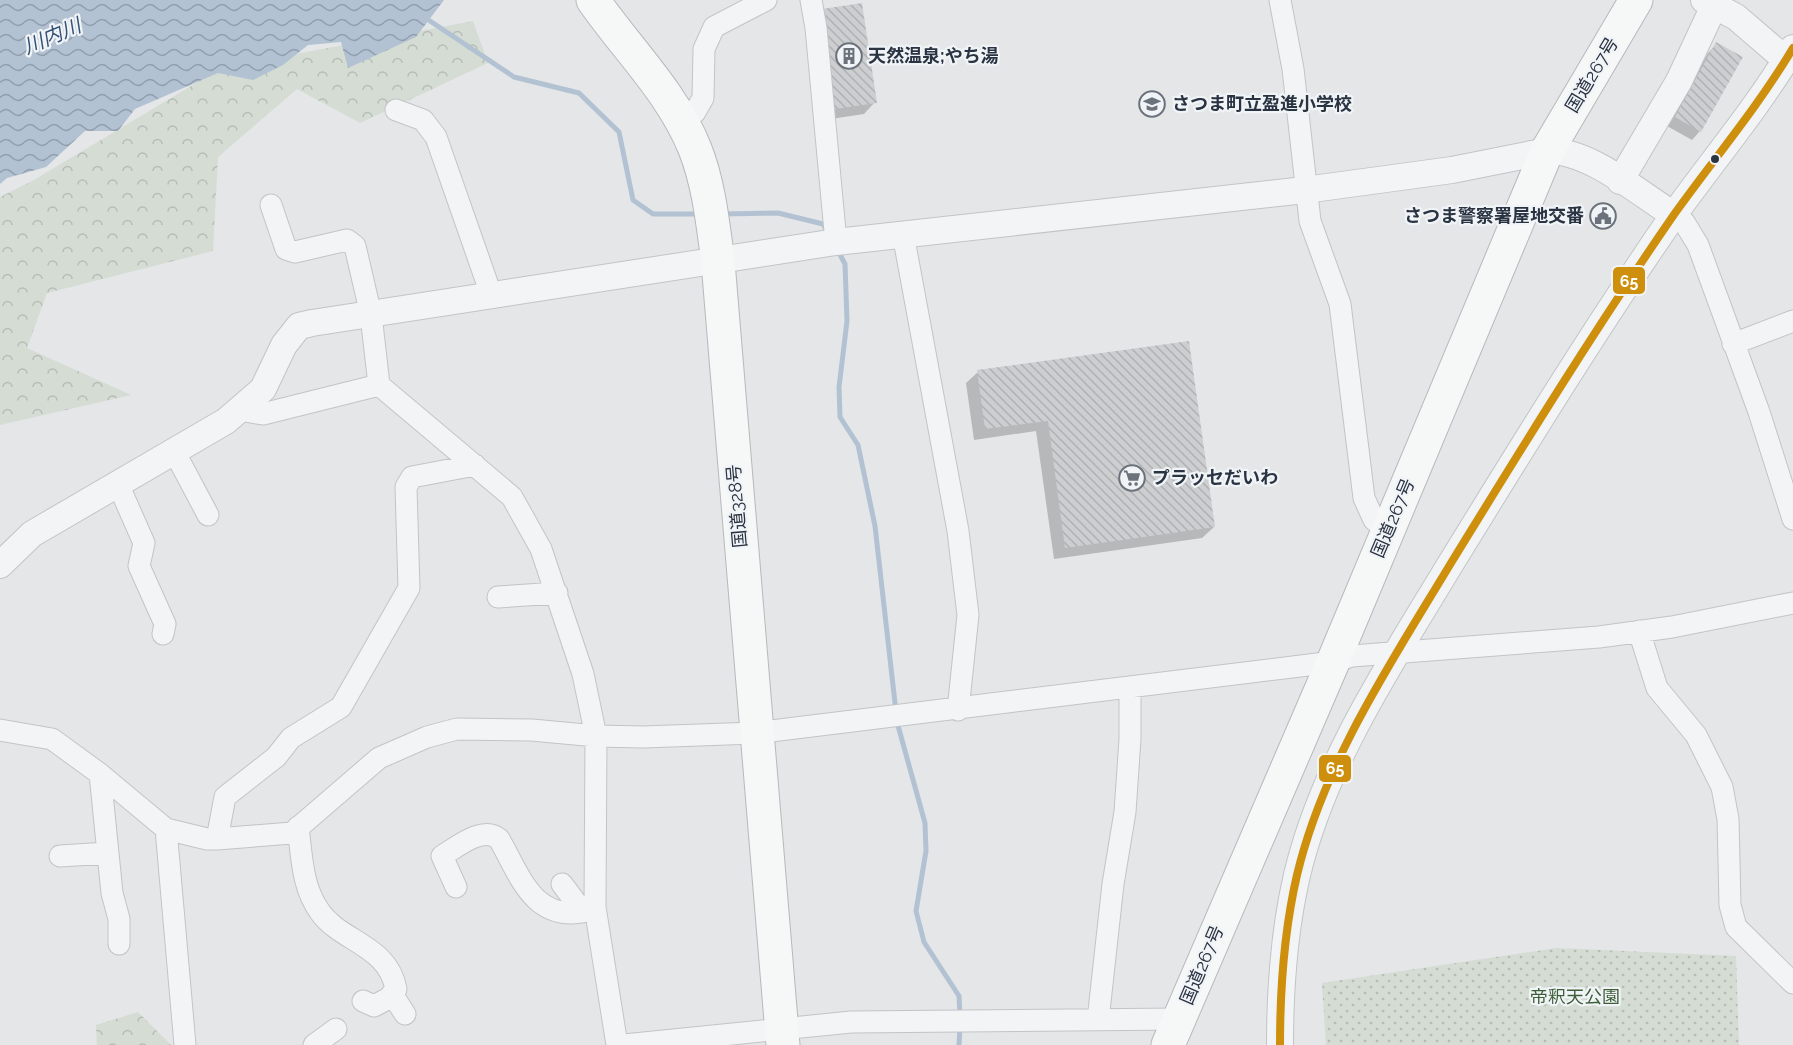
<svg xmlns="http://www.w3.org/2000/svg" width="1793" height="1045" viewBox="0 0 1793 1045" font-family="Raleway,'Noto Sans JP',sans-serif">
<defs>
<pattern id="forest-crowns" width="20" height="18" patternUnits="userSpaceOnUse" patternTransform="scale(1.5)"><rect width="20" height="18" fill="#d4dcd4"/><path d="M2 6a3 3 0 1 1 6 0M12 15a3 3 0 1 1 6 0" fill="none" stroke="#b6bdb7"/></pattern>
<pattern id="park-dots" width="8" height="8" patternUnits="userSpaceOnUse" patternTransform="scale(1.5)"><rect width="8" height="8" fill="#d4dcd4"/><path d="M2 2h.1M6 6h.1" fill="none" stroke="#b6bdb7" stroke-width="1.8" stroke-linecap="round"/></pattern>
<pattern id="water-waves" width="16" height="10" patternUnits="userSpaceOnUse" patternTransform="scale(1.5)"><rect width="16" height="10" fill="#b2c2d3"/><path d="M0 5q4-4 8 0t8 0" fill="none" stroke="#919ead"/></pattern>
<pattern id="building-back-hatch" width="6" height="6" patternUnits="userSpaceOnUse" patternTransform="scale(1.5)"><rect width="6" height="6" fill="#ccced0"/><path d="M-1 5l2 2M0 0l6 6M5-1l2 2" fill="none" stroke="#afb1b4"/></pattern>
</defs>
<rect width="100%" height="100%" fill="#e4e6e8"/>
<!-- forest -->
<path fill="url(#forest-crowns)" d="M473 21 488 63 360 123 297 89 218 157 213 251 47 293 27 348 131 395 0 425V197L34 180 221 68Z
M138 1012 171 1045H97L96 1025Z"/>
<!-- park -->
<path fill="url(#park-dots)" d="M1557 948 1736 956 1739 1045H1326L1322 983Z"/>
<!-- water -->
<path fill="url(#water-waves)" d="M0 0H444L416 37 348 68 341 42 308 45 283 65 253 80 218 73 135 109 118 131H85L46 167 7 178 0 184Z"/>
<!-- shadow -->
<path fill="#0003" d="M811 22 875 102 864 114 824 120Z
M1717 44 1700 131 1692 140 1667 126 1708 53Z
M978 372 1214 527 1202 538 1054 559 1036 431 974 440 966 383Z"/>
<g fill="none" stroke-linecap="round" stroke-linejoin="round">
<!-- stream -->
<path stroke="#b2c2d3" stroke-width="5" d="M424 17 514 77 579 93 619 132 633 200 653 214H700
M722 214 778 213 823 224 827 231
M837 249 845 264 847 321 839 387 840 417 858 445 875 526 896 712
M897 722 925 823 926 851 916 911 924 942 959 996 960 1016
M959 1045 960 1026"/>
</g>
<!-- building -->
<path fill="url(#building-back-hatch)" d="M862 3 877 103 835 109 822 9Z
M1716 42 1743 57 1701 132 1675 117Z
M1189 341 1215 527 1065 548 1048 421 985 429 977 370Z"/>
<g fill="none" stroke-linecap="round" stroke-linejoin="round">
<!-- minor casing -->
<g stroke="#c2c4c6" stroke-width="23">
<path id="minor" d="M811 0 816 28 836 242
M1280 0 1293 69 1310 221 1340 304 1364 498 1374 520 1387 530
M396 110 423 120 436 137 492 297
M683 123 695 112 703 98 704 49 714 27 766 0
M271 205 286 249 295 252 347 240 355 246 371 315 379 385 512 497 541 549 583 674 596 736 595 907 617 1045
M1674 215 1684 222 1698 245 1759 412 1793 519
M903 234 958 531 968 615 958 710
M1733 344 1793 321
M239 410 263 414 379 385
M174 451 208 515
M118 484 144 543 139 566 165 624 163 634
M498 597 557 593
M1639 631 1657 688 1696 735 1722 787 1728 819 1730 905 1736 927 1793 983
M0 730 52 739 100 774 166 829 207 839H217L292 833 379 758 427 737 457 729 532 730 596 736 643 737 755 733 1333 662 1352 656 1599 637 1672 627 1793 603
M100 774 112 893 119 919V944
M298 827C302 858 302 887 320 912 341 942 388 945 396 989L389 998 374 1006 363 1001
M166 829 185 1045
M217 839 225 797 276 757 291 738 341 707 409 588 406 487 412 477 475 465
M60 856 108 853
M562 884 583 912 594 908
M456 887 442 856C457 847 483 825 499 839 520 875 532 920 583 912
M392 994 405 1014
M1098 1020 1113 884 1125 812 1130 739V688
M314 1045 336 1029
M624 1045 851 1022 1179 1019"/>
</g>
<!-- tertiary casing -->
<g stroke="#c2c4c6" stroke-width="28">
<path id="tertiary" d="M1704 0 1736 17 1786 60
M1620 181 1679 81 1714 6
M0 565 32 534 226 421 263 389 284 345 299 326 312 323 836 242 1305 190 1452 170 1547 151C1590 150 1638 193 1674 215
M1280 1045C1280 988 1284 931 1297 875 1324 762 1392 661 1451 563 1523 446 1595 329 1673 216 1713 160 1758 107 1793 48"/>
</g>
<!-- trunk casing -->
<g stroke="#b6b9bd" stroke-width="35">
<path id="trunk" d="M593 0C627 49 673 93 695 149 709 184 713 225 718 262L783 1045
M1168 1045 1333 662 1547 151 1636 0"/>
</g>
<!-- minor -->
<use href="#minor" stroke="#f2f4f5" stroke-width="21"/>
<!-- tertiary -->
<use href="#tertiary" stroke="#f2f4f5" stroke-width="26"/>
<!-- trunk -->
<use href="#trunk" stroke="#f6f7f7" stroke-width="33"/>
<!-- bus-1 casing -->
<g stroke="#f1f4f7" stroke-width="12">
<path id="bus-1" d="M1280 1045C1280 988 1284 931 1297 875 1324 762 1392 661 1451 563 1523 446 1595 329 1673 216 1713 160 1758 107 1793 48"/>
</g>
<!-- bus-1 -->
<use href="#bus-1" stroke="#ce8f0d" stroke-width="8"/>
</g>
<!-- icons -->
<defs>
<g id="building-ring" transform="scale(1.35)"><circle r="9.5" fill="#f1f4f7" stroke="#6b727c" stroke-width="1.5"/><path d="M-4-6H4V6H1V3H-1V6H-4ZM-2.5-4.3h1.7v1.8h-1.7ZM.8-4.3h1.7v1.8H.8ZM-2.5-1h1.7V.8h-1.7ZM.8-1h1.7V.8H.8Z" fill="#6b727c"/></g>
<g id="school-ring" transform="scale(1.35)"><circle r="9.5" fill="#f1f4f7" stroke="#6b727c" stroke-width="1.5"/><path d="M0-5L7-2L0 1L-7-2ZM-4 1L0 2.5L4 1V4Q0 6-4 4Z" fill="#6b727c"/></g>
<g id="civic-ring" transform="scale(1.35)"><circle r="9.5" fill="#f1f4f7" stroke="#6b727c" stroke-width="1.5"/><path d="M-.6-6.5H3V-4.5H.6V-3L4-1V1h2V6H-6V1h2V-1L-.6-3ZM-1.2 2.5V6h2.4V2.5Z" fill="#6b727c"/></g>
<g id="supermarket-ring" transform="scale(1.35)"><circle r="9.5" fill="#f1f4f7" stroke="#6b727c" stroke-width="1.5"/><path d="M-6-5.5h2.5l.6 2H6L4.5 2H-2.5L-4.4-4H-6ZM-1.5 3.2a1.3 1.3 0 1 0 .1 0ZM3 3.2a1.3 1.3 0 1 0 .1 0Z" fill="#6b727c"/></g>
</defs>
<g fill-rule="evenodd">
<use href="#building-ring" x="849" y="56"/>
<use href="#school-ring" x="1152" y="104"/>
<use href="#civic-ring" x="1603" y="216"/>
<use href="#supermarket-ring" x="1132" y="478"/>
</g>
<!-- markers -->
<circle fill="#2a3342" stroke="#f1f4f7" stroke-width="2" cx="1715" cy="159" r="5"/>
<g text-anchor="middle" stroke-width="4.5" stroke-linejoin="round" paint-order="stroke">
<!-- poi labels -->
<g font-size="18" font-weight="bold" fill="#2a3342" stroke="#f1f4f7" text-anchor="start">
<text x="868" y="62">天然温泉;やち湯</text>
<text x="1172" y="110">さつま町立盈進小学校</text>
<text x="1584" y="222" text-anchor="end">さつま警察署屋地交番</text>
<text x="1152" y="484">プラッセだいわ</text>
</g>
<!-- street labels -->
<g font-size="18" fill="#2a3342" stroke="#f1f4f7">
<text transform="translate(1592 75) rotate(-59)" y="6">国道267号</text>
<text transform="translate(737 506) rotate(-95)" y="6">国道328号</text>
<text transform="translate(1393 518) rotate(-67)" y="6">国道267号</text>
<text transform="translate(1202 965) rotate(-67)" y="6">国道267号</text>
</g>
<!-- park labels -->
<g font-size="18" fill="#3e5e37" stroke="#f1f4f7">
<text x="1575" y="1003">帝釈天公園</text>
</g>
<!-- water labels -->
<g font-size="20" font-style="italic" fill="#345176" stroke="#f1f4f7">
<text transform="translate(52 36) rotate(-23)" y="7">川内川</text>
</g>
</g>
<g stroke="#f1f4f7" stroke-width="2">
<rect x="1612" y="266" width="34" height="29" rx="6" fill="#ce8f0d"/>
<rect x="1318" y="754" width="34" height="29" rx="6" fill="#ce8f0d"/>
</g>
<g font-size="16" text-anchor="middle" font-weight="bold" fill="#fff">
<text x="1629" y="287">65</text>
<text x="1335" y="774">65</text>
</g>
</svg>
